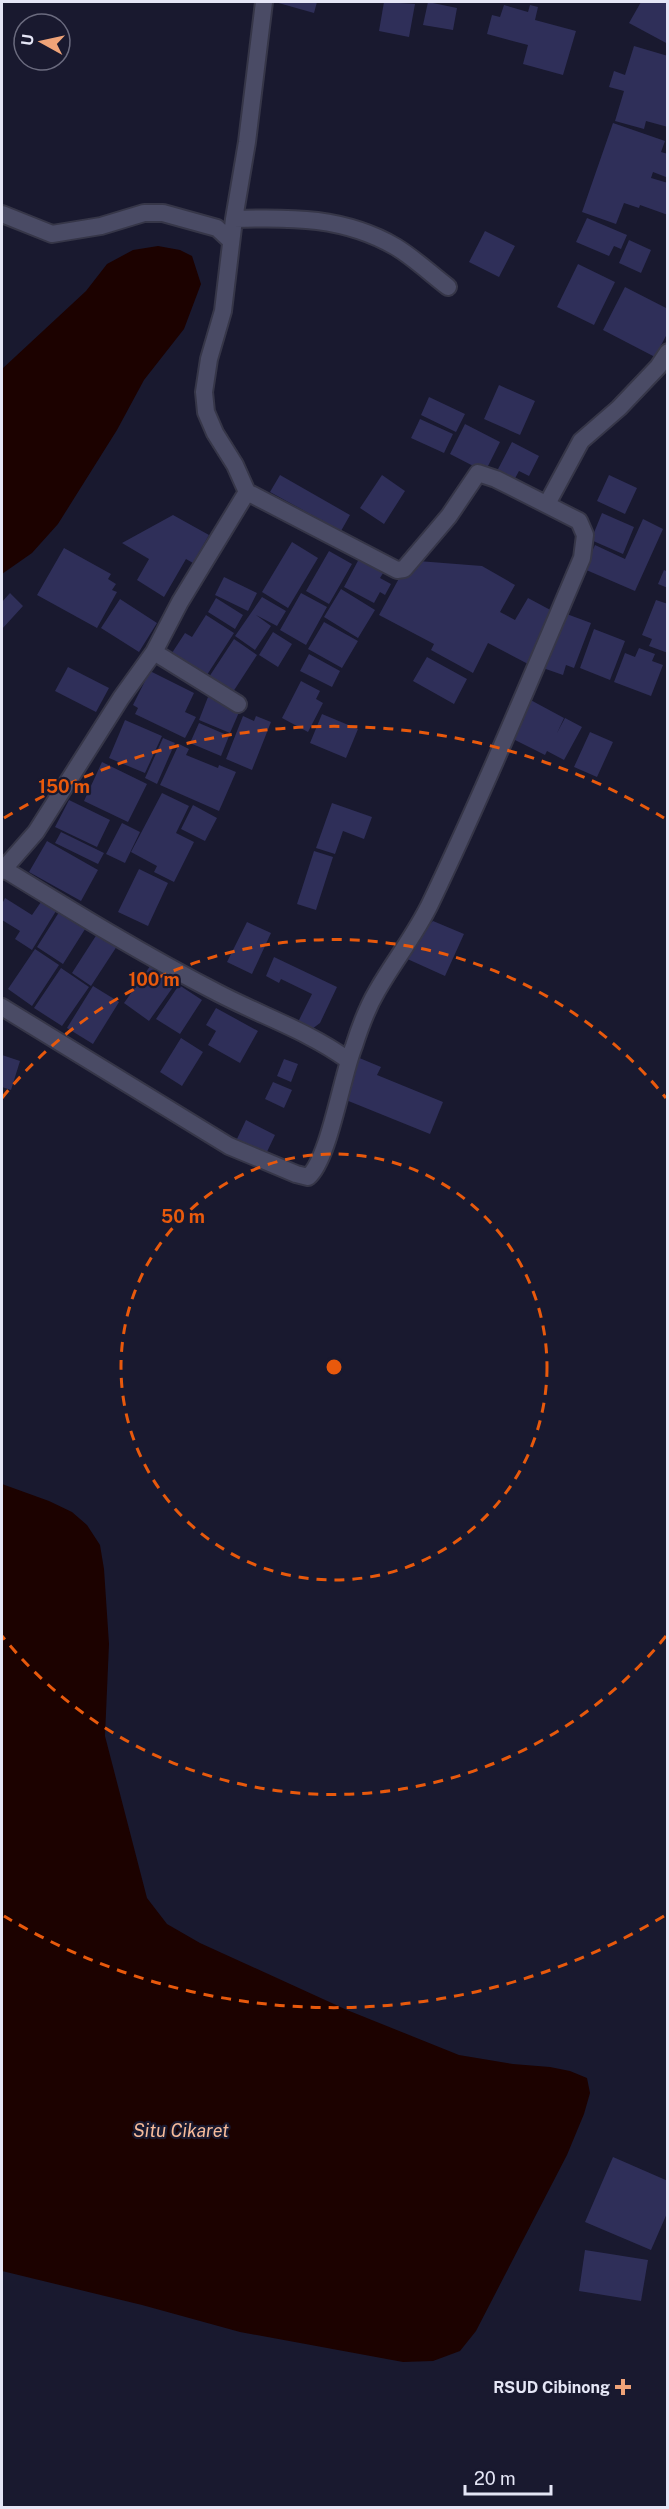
<svg xmlns="http://www.w3.org/2000/svg" width="669" height="2509" viewBox="0 0 669 2509" font-family="'Public Sans',sans-serif">
<rect width="100%" height="100%" fill="#19192f"/>
<!-- water -->
<path fill="#1c0200" d="M158 246 180 250 192 256 201 284 184 329 144 380 117 430 58 524 32 553 2 574V369L86 291 107 264 133 250Z
M2 1484 49 1501 72 1512 87 1525 100 1545 104 1569 109 1644 105 1736 147 1898 167 1924 200 1943 347 2010 459 2055 513 2064 550 2067 570 2071 587 2078 590 2093 584 2114 567 2155 476 2331 460 2351 433 2361 403 2362 240 2332 142 2305 2 2271Z"/>
<!-- building -->
<path fill="#2f2f59" d="M275 2H317L314 13Z
M384 2 415 4 409 37 379 31Z
M428 2 457 8 453 30 423 25Z
M641 2H668V44L629 23Z
M504 5 528 12 530 5 538 7 535 20 576 31 563 75 523 64 528 45 487 34 492 15 500 17Z
M634 46 668 56V127L646 121 644 129 615 121 624 91 609 87 614 71 625 75Z
M613 123 665 141 661 152 668 154 666 177 653 172 651 178 668 183V215L640 205 639 208 624 203 616 224 582 212Z
M587 218 627 235 621 249 614 246 609 256 576 242Z
M485 231 515 246 499 277 469 262Z
M629 240 651 250 641 273 619 263Z
M578 264 615 282 594 325 557 307Z
M625 287 668 309V332L655 357 603 330Z
M499 385 535 401 520 435 484 419Z
M429 397 465 414 456 432 421 415Z
M420 419 453 434 444 453 411 438Z
M465 424 500 442 485 472 450 454Z
M512 442 539 456 529 476 519 471 513 482 496 473Z
M280 475 350 515 341 531 270 492Z
M382 475 405 491 384 524 360 508Z
M609 475 637 488 625 514 597 501Z
M602 513 634 527 623 554 591 540Z
M173 515 209 535 193 563 186 559 164 597 137 580 149 559 122 543Z
M643 519 663 529 635 591 584 569 595 545 625 559Z
M292 542 318 558 288 608 262 592Z
M64 548 111 574 108 579 116 584 112 590 117 592 97 628 37 595Z
M329 551 352 564 329 604 306 591Z
M360 557 385 570 380 578 391 584 385 595 380 592 374 603 344 587Z
M418 561 482 566 515 585 500 612 515 620 528 598 556 613 528 664 488 643 473 673 431 650 434 644 379 615 403 571Z
M664 570 668 572V588L658 584Z
M224 577 257 593 248 611 215 595Z
M341 589 375 610 358 638 324 617Z
M10 593 23 606 2 629V602Z
M301 593 327 607 306 645 280 630Z
M262 597 286 611 277 626 256 615 271 626 255 650 235 636Z
M216 598 243 615 235 629 208 612Z
M120 599 157 623 139 652 101 628Z
M656 600 668 604V653L649 646 652 639 642 635Z
M564 613 591 623 574 668 566 665 563 675 543 668Z
M206 615 234 633 205 678 170 656 185 633 192 637Z
M324 622 358 641 342 668 308 649Z
M594 629 625 641 610 680 580 668Z
M273 632 292 644 278 667 259 655Z
M234 639 257 655 231 695 207 680Z
M639 648 655 654 652 661 663 665 651 696 614 682 625 653 635 657Z
M309 654 340 671 332 687 300 671Z
M427 657 467 679 454 704 413 681Z
M68 667 109 688 96 712 55 691Z
M150 671 194 693 185 712 196 717 185 738 135 714 138 708 133 705Z
M301 681 320 691 316 699 323 703 308 732 282 718Z
M208 697 240 710 230 733 199 720Z
M525 697 564 718 557 733 565 718 582 727 564 760 547 751 545 755 513 739 524 719 516 714Z
M322 714 358 729 346 758 310 743Z
M243 716 254 721 256 716 271 722 252 770 226 759Z
M125 720 162 736 145 773 109 758Z
M199 723 229 736 221 756 190 743Z
M590 732 613 742 597 777 574 767Z
M163 738 175 743 157 784 145 778Z
M179 744 189 749 186 755 218 768 219 765 236 772 219 811 160 785Z
M102 762 147 784 128 822 84 801Z
M162 793 189 806 176 833 194 842 174 882 154 872 157 866 131 852Z
M69 800 110 820 97 847 55 827Z
M332 803 372 817 364 839 343 831 335 854 316 848Z
M193 805 217 818 205 841 181 829Z
M122 823 140 832 125 863 106 854Z
M61 832 104 853 98 864 55 843Z
M47 841 98 870 81 901 29 872Z
M314 851 333 857 316 910 297 904Z
M139 869 168 883 148 926 118 912Z
M5 898 32 915 41 902 56 911 32 950 15 939 20 931 2 920V904Z
M61 909 87 926 63 964 37 947Z
M433 921 464 934 445 976 403 957 409 942Z
M247 922 271 933 252 974 227 962Z
M99 931 119 943 91 986 72 973Z
M35 949 59 965 32 1006 8 989Z
M274 957 337 987 320 1023 312 1029 298 1022 312 994 281 979 279 983 266 976Z
M153 962 178 980 149 1021 124 1003Z
M61 968 89 987 62 1026 34 1008Z
M179 985 202 1000 180 1034 156 1019Z
M93 986 119 1002 93 1044 67 1028Z
M216 1008 258 1031 240 1063 208 1045 216 1031 206 1025Z
M181 1038 203 1052 182 1086 160 1072Z
M2 1055 20 1061 11 1090 2 1087Z
M357 1057 381 1067 377 1075 443 1102 430 1134 341 1098Z
M284 1059 298 1064 291 1082 277 1076Z
M273 1082 292 1090 284 1108 265 1099Z
M246 1120 275 1135 265 1156 236 1141Z
M613 2157 668 2181V2211L651 2250 585 2222Z
M585 2250 648 2260 641 2301 579 2291Z"/>
<g fill="none" stroke-linecap="round" stroke-linejoin="round">
<!-- minor casing -->
<g stroke="#363648" stroke-width="20">
<path id="minor" d="M2 214 52 234 101 226 144 213H163L217 228 231 241
M234 219C291 217 345 217 396 247 414 258 431 274 448 287
M547 504 581 441 619 408 658 367 668 352
M154 652 238 704
M4 869C74 912 144 955 218 993 262 1016 308 1031 348 1060
M2 871 36 832 121 698 154 652 180 602 247 492
M2 1007 229 1146 296 1174 308 1177C329 1160 342 1075 354 1046 360 1027 367 1008 377 991 394 961 416 934 431 902 485 789 533 673 582 558L585 535 579 521 496 479 478 473 449 516 404 569 397 570 247 492 235 465 215 433 206 412 204 392 209 359 223 311 234 219 247 142 264 2"/>
</g>
<!-- minor -->
<use href="#minor" stroke="#4a4b65" stroke-width="16"/>
</g>
<!-- distance rings -->
<g fill="none" stroke="#e8590c" stroke-width="3" stroke-dasharray="10 8">
<circle cx="334" cy="1367" r="213"/>
<path d="M666 1636A427 427 0 0 1 2 1636M2 1098A427 427 0 0 1 666 1098"/>
<path d="M664 1916A640 640 0 0 1 4 1916M4 818A640 640 0 0 1 664 818"/>
</g>
<!-- markers -->
<path fill="#efa378" stroke="#19192f" stroke-width="2" d="M620 2378h6v6h6v6h-6v6h-6v-6h-6v-6h6z"/>
<g text-anchor="middle" stroke-width="4.5" stroke-linejoin="round" paint-order="stroke">
<!-- poi labels -->
<g font-size="16" font-weight="bold" fill="#e5e6f6" stroke="#19192f" text-anchor="end">
<text x="610" y="2393">RSUD Cibinong</text>
</g>
<!-- water labels -->
<g font-size="18" font-style="italic" fill="#f7bb9a" stroke="#19192f">
<text x="181" y="2137">Situ Cikaret</text>
</g>
</g>
<circle cx="334" cy="1367" r="9" fill="#e8590c" stroke="#19192f" stroke-width="3"/>
<g font-size="18" text-anchor="middle" font-weight="bold" fill="#e8590c" stroke="#19192f" stroke-width="4.5" stroke-linejoin="round" paint-order="stroke">
<text x="64" y="793">150 m</text>
<text x="154" y="986">100 m</text>
<text x="183" y="1223">50 m</text>
</g>
<!-- border -->
<rect width="669" height="2509" fill="none" stroke="#e5e6f6" stroke-width="6"/>
<!-- north arrow -->
<g transform="translate(42 42) rotate(278)"><circle r="28" fill="#19192f" stroke="#6b6b7f" stroke-width="1.5"/>
<path d="M0-4.5L10 22L0 15L-10 22Z" fill="#efa378"/>
<text y="-9" font-size="16" font-weight="bold" text-anchor="middle" fill="#e5e6f6">U</text>
</g>
<!-- scale -->
<path d="M465 2485v9h86v-9" fill="none" stroke="#e5e6f6" stroke-width="3"/>
<text x="474" y="2485" font-size="18" fill="#e5e6f6" stroke="#19192f" stroke-width="4.5" paint-order="stroke">20 m</text>
</svg>
